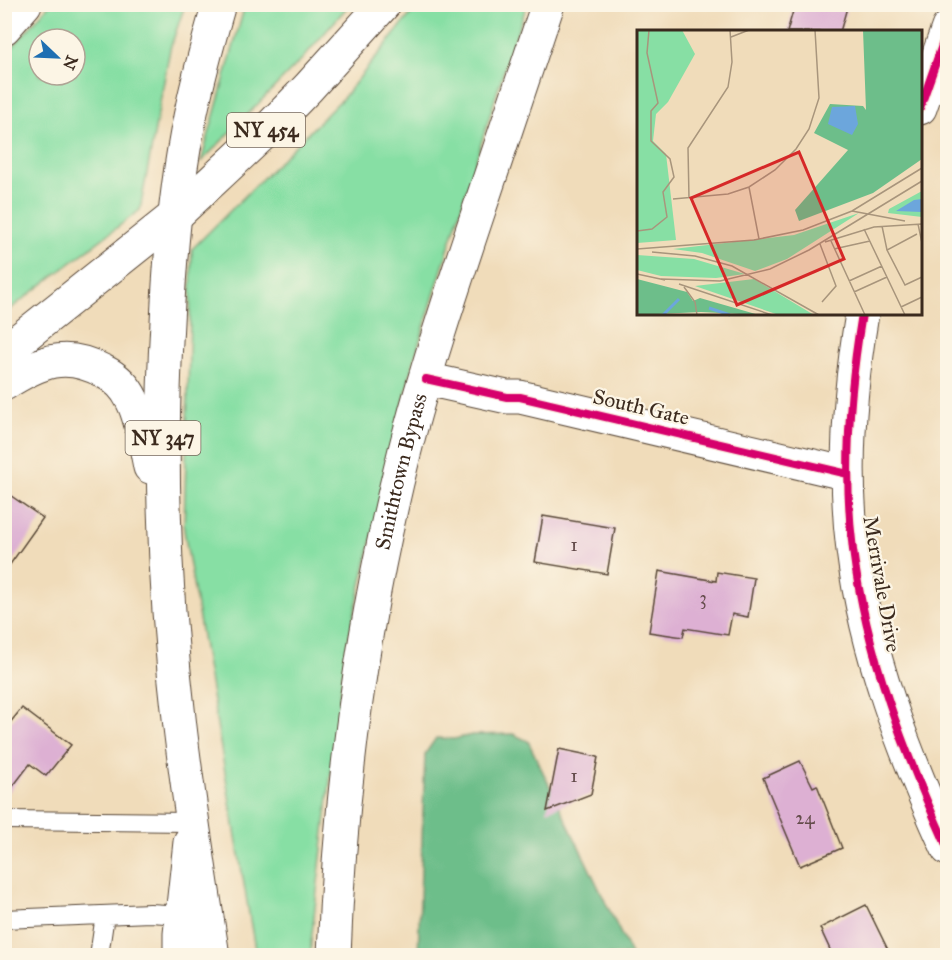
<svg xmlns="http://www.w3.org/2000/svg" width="952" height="960" viewBox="0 0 952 960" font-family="'IM FELL Great Primer',serif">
<rect width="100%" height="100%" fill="#fcf5e5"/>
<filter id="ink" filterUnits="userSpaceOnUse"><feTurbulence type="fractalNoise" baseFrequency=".0167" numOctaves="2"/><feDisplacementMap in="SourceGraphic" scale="12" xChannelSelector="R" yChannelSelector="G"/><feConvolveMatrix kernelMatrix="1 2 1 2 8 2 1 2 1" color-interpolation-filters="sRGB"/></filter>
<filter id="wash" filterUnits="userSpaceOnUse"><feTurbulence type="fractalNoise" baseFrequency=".008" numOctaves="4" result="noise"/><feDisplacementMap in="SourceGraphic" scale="24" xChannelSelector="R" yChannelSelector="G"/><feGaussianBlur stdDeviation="1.35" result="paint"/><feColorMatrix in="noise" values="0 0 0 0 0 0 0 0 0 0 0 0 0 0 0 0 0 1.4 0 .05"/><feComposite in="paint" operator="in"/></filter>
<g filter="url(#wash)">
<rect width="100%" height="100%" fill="#f0dcba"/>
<!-- green -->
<path fill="#87dfa4" stroke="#618461" stroke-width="1.5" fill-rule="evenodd" d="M50 4 185 5 170 49 140 210 5 313V56ZM39 39H75V75H39Z
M245 5H349L303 58 201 162Z
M418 5H527L508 57 412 366 345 654 311 942V955H256L184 530 192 249 344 97Z"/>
<!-- forest -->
<path fill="#6dbe8a" stroke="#547454" stroke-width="1.5" d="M513 734 528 741 631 955 418 956 425 754 436 738 454 739 472 735Z"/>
<g id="blocks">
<!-- building -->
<path fill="#ddb0d3" d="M795 4H848L840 32H787Z
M4 491 43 518 4 573Z
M543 516 615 528 607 574 535 562Z
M659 571 716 581 717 572 754 578 748 617 732 614 728 635 685 628 683 637 649 632Z
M22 708 71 745 46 776 30 764 4 798V730Z
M559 749 598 757 591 794 547 811Z
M800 761 813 787 817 785 842 848 800 866 763 778Z
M866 905 891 956H833L820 928Z"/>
</g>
</g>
<g filter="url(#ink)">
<use href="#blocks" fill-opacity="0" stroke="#564535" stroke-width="1.5"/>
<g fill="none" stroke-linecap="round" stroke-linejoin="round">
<!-- service casing -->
<g stroke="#564535" stroke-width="20">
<path id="service" d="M4 820 192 822
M4 919 150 913 182 915
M99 956 105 915"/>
</g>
<!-- minor casing -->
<g stroke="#564535" stroke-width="35">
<path id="minor" d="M920 108 948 28
M862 314C849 392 843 471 853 550 866 654 905 754 948 849
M426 379 507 397H520L848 474"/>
</g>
<!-- secondary casing -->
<g stroke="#564535" stroke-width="35">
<path id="secondary" d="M180 956V934L190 842"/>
</g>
<!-- trunk casing -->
<g stroke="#564535" stroke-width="35">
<g id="trunk">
<path d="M4 28 25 4"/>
<path d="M4 352 176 215 269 128 308 88 384 4"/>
<path d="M4 384C39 362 65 350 103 371 115 377 126 387 132 400 141 417 146 447 150 467"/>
<path d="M213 956C201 879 189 803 180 727 164 593 159 457 167 322 170 254 176 184 190 117 198 79 208 42 219 4"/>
<path id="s1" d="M334 956C340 786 363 618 404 454 424 375 450 297 476 219 500 148 524 76 548 4"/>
</g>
</g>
<!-- service -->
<use href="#service" stroke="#fff" stroke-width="18"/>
<!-- minor -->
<use href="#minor" stroke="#fff" stroke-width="33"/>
<!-- secondary -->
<use href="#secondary" stroke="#fff" stroke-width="33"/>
<!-- trunk -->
<use href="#trunk" stroke="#fff" stroke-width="33"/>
<!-- cycleway casing -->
<g stroke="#fcf5e5" stroke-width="11">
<path id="cycleway" d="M920 108 948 28
M862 314C849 392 843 471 853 550 866 654 905 754 948 849
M426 379 507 397H520L848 474"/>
</g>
<!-- cycleway -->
<use href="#cycleway" stroke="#d6006c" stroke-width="8"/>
</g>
</g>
<g text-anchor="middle" stroke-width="4.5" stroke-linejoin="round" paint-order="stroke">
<!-- number labels -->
<g font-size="18" fill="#644c4b">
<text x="574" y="551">1</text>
<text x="703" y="604">3</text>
<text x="574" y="782">1</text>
<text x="805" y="824">24</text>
</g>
<!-- shield labels -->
<g fill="#fcf5e5" stroke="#75675a" stroke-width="1.5">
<rect x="227" y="113" width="78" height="34" rx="4.5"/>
<rect x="125.5" y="421" width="75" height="34" rx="4.5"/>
</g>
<g font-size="20" font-weight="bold" fill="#3b2a1e">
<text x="266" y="137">NY 454</text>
<text x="163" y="445">NY 347</text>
</g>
<!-- street labels -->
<g font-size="21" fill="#3b2a1e" stroke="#fcf5e5">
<text transform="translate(641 407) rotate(13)" y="7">South Gate</text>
<text dy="7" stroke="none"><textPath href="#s1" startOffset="490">Smithtown Bypass</textPath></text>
<text transform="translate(882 584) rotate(80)" y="7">Merrivale Drive</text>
</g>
</g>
<!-- overview -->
<g transform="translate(637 30)">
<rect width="285" height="285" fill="#f0dcba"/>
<path d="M0 0H45L58 24 31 72 19 84 16 111 29 124 39 210 0 213ZM285 161V187L251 183 252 179ZM222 183 150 229 118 241 65 223 36 219 157 205ZM0 225 57 229 108 244 79 248 24 246 0 240ZM117 249 177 285H142L58 256Z" fill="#87dfa4"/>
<path d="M226 0H285V129L236 163 162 191 158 180 211 120 177 103 193 74 226 76 229 80ZM0 249 50 262 56 271 63 268 122 285 64 282 0 285Z" fill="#6dbe8a"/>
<path d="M218 76 221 94 215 105 191 94 195 77ZM285 169V182L259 181 277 170Z" fill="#6ca6dc"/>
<path fill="none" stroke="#6ca6dc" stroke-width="3" d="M72 278 93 285M26 285 42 269"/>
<path fill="none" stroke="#a8957c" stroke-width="1.5" d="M94 7 112 0M112 157 122 209M52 168 51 118 91 57 95 32 93 0M36 169 91 164 112 157 138 140 159 119 172 99 182 68 178 0M215 181 268 191M281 194 285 213M245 196 250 220M227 199 268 285M0 201 15 199 30 187 26 162 37 147 33 129 14 111V81L21 73 10 23 12 0M280 204 250 220 268 255 285 247M194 211 228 285M188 212 237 197 285 194M183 214 199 256 185 272M0 219 117 210 166 200 215 181 285 138M197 219 233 211M15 222 58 226 95 236 182 285M0 244 28 250M24 249 83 251 133 239 172 220 285 151M212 251 245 236M42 254 135 285M47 257 58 272 60 285M217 262 250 247M264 277 285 267"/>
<path fill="#d62828" fill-opacity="0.15" stroke="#d62828" stroke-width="3" d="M162 122 207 229 100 275 54 168Z"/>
<rect width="285" height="285" fill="none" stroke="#3b2a1e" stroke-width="3"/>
</g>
<!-- margin -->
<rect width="952" height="960" fill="none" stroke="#fcf5e5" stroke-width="24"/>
<!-- north arrow -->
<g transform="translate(57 57) rotate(113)"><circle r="28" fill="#fcf5e5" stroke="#afa495" stroke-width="1.5"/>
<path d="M0-4.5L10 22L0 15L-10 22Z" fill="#1f6fb2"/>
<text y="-9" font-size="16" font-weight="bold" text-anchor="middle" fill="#3b2a1e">N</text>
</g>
</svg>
